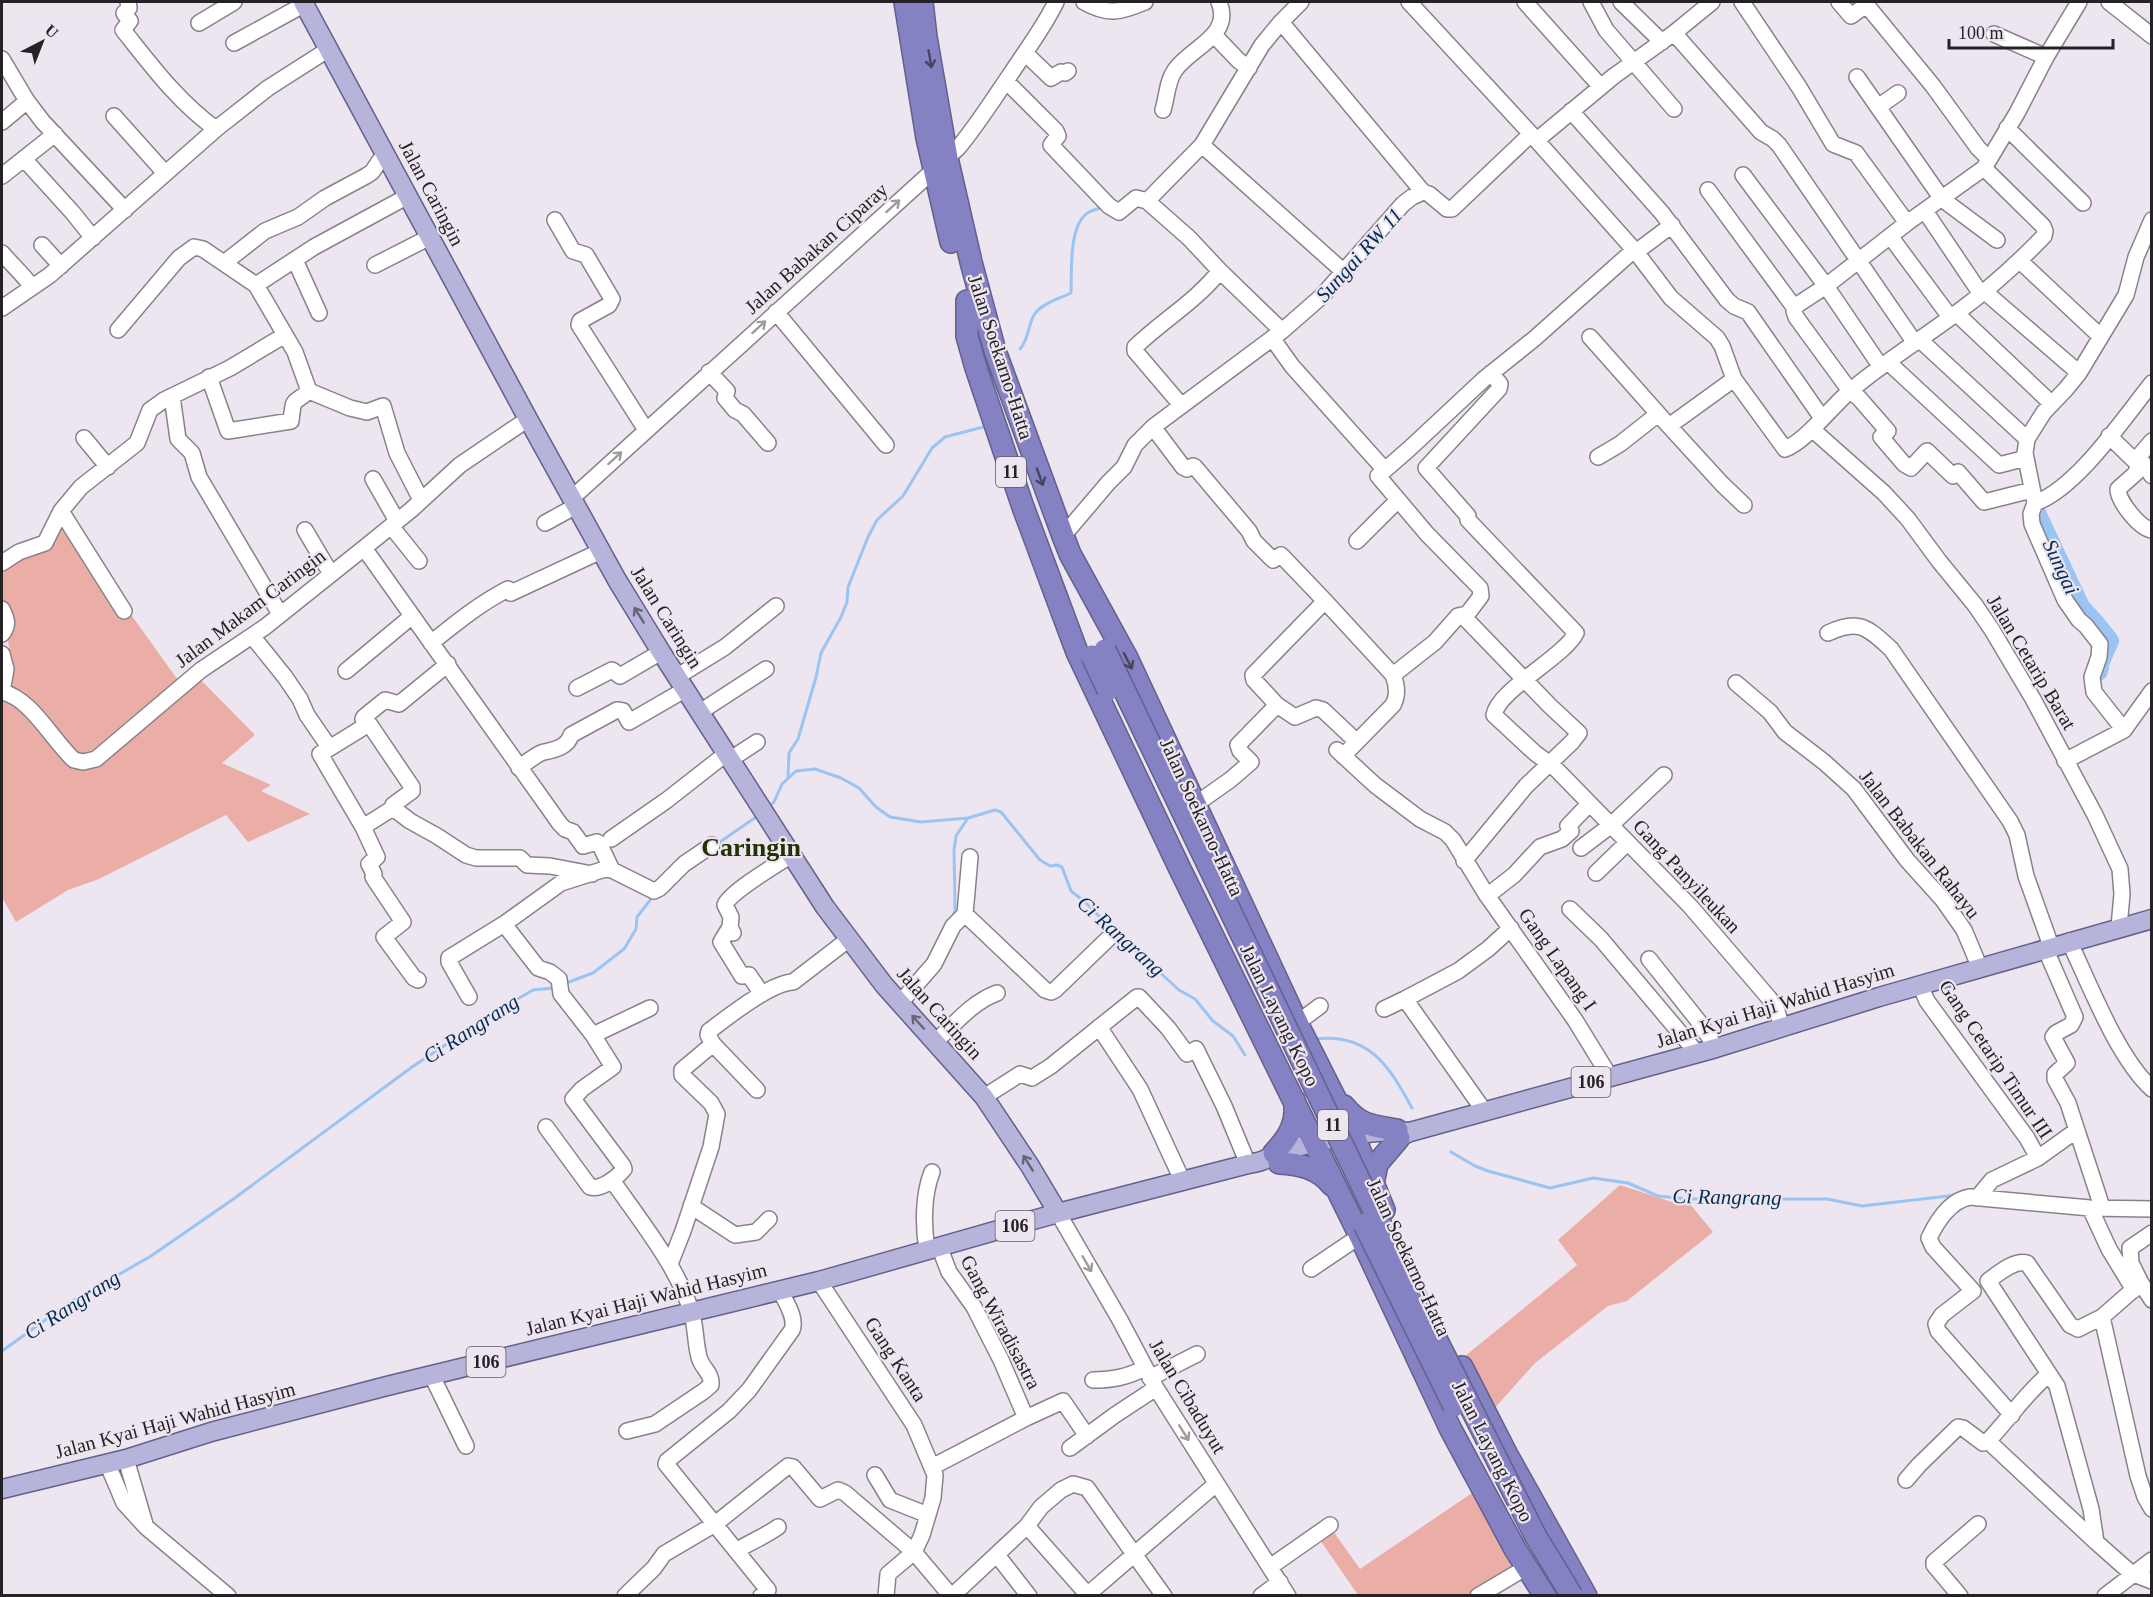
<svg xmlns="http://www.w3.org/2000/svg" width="2153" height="1597" viewBox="0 0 2153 1597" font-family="Georgia,serif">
<rect width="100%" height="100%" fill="#ede5ef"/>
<!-- green -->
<path fill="#ebaea7" d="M59 514 185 690 200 679 255 735 222 763 271 785 261 791 310 814 248 842 226 815 99 879 68 890 16 922 2 897V673C11 658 13 645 2 631V563L42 550Z
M1620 1185 1672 1202 1690 1204 1713 1232 1627 1301 1608 1306 1535 1363 1492 1411 1465 1356 1577 1265 1558 1240Z
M1472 1493 1517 1571 1473 1595H1358L1320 1540 1333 1531 1360 1569Z"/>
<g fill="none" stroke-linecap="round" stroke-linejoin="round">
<!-- stream -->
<path stroke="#9ac4f3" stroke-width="3" d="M1020 349C1028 340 1028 328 1033 317 1039 304 1059 299 1071 293 1072 272 1068 224 1089 212 1093 210 1098 209 1103 207
M788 777 789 753 798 739 816 677 821 653 841 617 847 602 848 587 868 537 877 520 903 496 932 448 945 437 987 426
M768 807 774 802 782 784 796 771 815 769 841 778 859 788 876 807 890 817 921 822 968 818 995 810 1001 812 1040 860 1050 866 1057 865 1062 867 1071 891 1085 902 1112 929
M717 844 759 815
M953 918 955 910 954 850 956 836 968 818
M1119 935 1179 990 1195 999 1213 1021 1233 1036 1245 1055
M566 983 593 973 624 949 636 929 637 917 654 895
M1314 1039C1369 1032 1389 1066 1412 1108
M1451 1152 1475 1166 1488 1171 1550 1188 1593 1178 1628 1183 1658 1196 1689 1199H1827L1862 1206 1957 1195
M2 1351 69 1303 151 1256 232 1200 412 1067 492 1014 533 990 554 988"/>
<!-- river -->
<path stroke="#9ac4f3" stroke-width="20" d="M2036 513 2080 607 2090 618
M2093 621 2109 641 2100 661 2098 671"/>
<!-- minor casing -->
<g stroke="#89828b" stroke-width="18">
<path id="minor" d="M128 2 129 8 124 13 130 21 123 30C151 65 179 103 216 129
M1084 2C1109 16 1119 12 1145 2
M1409 2 1531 134 1636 252 1671 298 1717 338 1722 346 1734 379 1785 449C1806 441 1831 407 1850 391 1884 362 1922 339 1958 312 1989 289 2017 264 2044 236L2045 231 2043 226 1984 168
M1525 2 1601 87
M1591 2 1606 30 1674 109
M1621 2 1662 42
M1742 2 1799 87 1833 144 1856 153 1907 223
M1839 2 1851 16 1865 6 1869 8 1933 86 1978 148 1989 159
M2109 2 2152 36
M1281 22 1423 192
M199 23 234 2
M1674 33 1761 132 1773 139 1779 145 1915 343
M1994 34 2046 57
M1214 35 1239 61 1249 68
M234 43 305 4
M1025 53 1051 78 1061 72 1065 73 1068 71
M2 59 27 101 43 122 125 210
M1857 77 1942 199 1997 240
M1006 81 1056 131 1058 136 1051 145 1109 206 1119 212 1136 198 1147 201 1189 238 1220 271 1282 331
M1878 107 1898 93
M1163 110C1167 97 1167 81 1175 70 1191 47 1233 36 1219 2
M1571 111 1662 213 1727 300 1734 306 1748 312 1822 418
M114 116 165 173
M2 122 27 101
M2007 128 2083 203
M1537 140 1614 76 1674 33 1712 2
M1202 145 1344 272
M24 159 73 213 93 238
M1743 175 1826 286 1881 367
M2 176 55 134
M1708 190 1794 307V311L1796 317 1850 391 1859 398 1886 429 1888 431 1881 437 1904 464 1911 468 1927 451 1953 476 1958 472 1984 502 2032 490
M1147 201 1202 145 1262 45 1281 22 1301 2
M1925 211 1981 294
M555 220 573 251 586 255 612 299 609 305 580 321 579 325 646 430
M1890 236 1950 317
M42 245 61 266
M1636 252 1672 225
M2 253C12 265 23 274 32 287
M295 260 319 313
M2020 261 2100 336
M224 263 265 231 298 217 325 198 366 176 372 172 385 153
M375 265 430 237
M256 285 295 352 309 391 350 408 367 412 383 406 397 453 421 500
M1984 291 2079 373
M1794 307 1826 286 1907 223 1984 168 2017 113 2046 57 2079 2
M2 308 50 275 216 129 268 88 329 49
M776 312 886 445
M1956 313 2052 404
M118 330 179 258 194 247 203 249 256 285 314 247 408 196
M1590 337 1669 426 1734 379
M1272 338 1292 366 1384 469
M1920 340 2027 439
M1888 362 1999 465 2026 458
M709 372 727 391 725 398 735 410 743 414 768 443
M1491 373 1500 384 1499 389 1426 468 1468 516V520L1576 633C1564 657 1498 690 1494 715L1535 753 1554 767 1690 906 1769 998 1776 1008 1782 1027
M209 377 228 431 291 421C294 395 292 406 309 391
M172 396 178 439 192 453 199 477 280 614
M1181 405 1135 351V347C1164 319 1194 303 1220 271
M1669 426 1722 484 1744 505
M1153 427 1183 467 1187 469 1193 466 1195 467 1249 531 1254 541 1273 560 1281 555 1325 601 1393 675C1397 685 1398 696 1393 705L1343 756
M1813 430 1884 493 1908 519 1939 561 1975 605 1992 630 2033 699 2095 815 2120 869 2122 894 2119 927
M2109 436 2138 464 2136 473 2118 489C2118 501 2139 528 2152 530
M84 438 108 467
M2152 441 2140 455 2141 460 2152 476
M1598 457 1620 444 1658 414
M373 479 397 521
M572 498 958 148C978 124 994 98 1012 72 1027 49 1044 27 1056 2
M2035 503C2077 488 2123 419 2152 383
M61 511 124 611
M545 523 576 506
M391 526 419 561
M305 530 331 574
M1063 536 1108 483 1124 467 1135 445 1153 427 1282 331 1322 296 1403 204 1412 197 1423 192 1429 194 1447 209H1452L1531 134
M1357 541 1398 500
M364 548 560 824 565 829 573 832 583 846 597 842 599 843 612 870
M2 563 19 552 45 543 61 511 81 487 137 443 150 410 164 400 230 368 285 335
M1325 601 1253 675 1254 680 1277 705 1295 717 1316 708 1323 710 1356 741
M2 609C7 619 9 625 2 634
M1465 617 1481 596 1480 588 1427 534 1378 476 1409 449 1484 379 1534 339 1634 250
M1828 633C1859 618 1868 628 1891 649L2010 821 2017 835 2026 876 2051 946
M252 636 285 677 300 699 307 715 329 747
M431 643C456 623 479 604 508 589L511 593 601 551
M2 654 6 669 2 692
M346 671 411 617
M1393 675 1435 642 1458 616 1462 615 1550 706 1579 733 1572 742 1526 786 1464 861
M678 676 725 647 776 606
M1736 683 1770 712 1785 732 1824 762 1854 789 1907 860 1943 900 1964 930 1980 968
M577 688 612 670 620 676 661 652
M2 692C31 698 52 740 74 760L83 762 96 759 201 670 265 627 364 548 411 510 460 465 528 419
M700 712 766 669
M367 725 363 719 364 717 385 700 399 704 448 664
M2124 730 2094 692 2092 677 2099 657 2100 644 2086 626 2079 620 2065 600 2032 524 2031 514 2035 503 2025 453 2027 439 2044 412 2066 389 2079 373 2126 295 2136 257 2152 220
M1337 750 1375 785 1420 819 1445 832 1453 840 1486 894 1575 1020 1610 1077
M731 759 757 742
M2065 761 2124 730 2152 691
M519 768C526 763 536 754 544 752 554 750 568 747 571 735L617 710 623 711 629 722 686 689
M1196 804 1230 780 1251 762 1240 751 1238 745 1277 705
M393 808 363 827 320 754 367 725H370L412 787V791L393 805V808L410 821 437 836 466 855 476 858H520L527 865 550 866 592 874
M363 827 377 857 369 864 374 874 373 877 403 922 384 937 414 978 418 980
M611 839 667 800 727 753
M1581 848 1610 826 1664 775
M1596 873 1627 843
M1487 896 1514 875 1540 847 1562 839 1571 831 1568 826 1589 804
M1570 909 1601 939 1697 1053
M965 914 970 857
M504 924 538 968 550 972 559 979 561 994 593 1035
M2069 941C2090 985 2117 1057 2152 1089
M2045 948 2075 1017 2071 1025 2056 1033 2053 1037 2067 1063 2055 1074V1079L2068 1103 2102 1207
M1649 959 1700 1023 1716 1048
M1920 985 1927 1001 2027 1138 2038 1158
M762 994 749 975 742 976 721 942 730 927 733 933 730 927 731 917 725 905C730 892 779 863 793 854
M469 997 449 962V958L504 924 561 883 605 869 612 870 654 891 660 888 684 864 712 845
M900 1003 934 964 953 926 965 914 1045 990 1051 992 1055 990 1113 934
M1384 1009 1405 999
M1297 1023 1320 1006
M1099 1027 1140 1089 1183 1182
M935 1042C954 1025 972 1002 997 993
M713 1044 757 1090
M984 1097 1020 1074 1032 1078 1051 1066 1137 997H1139L1168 1028 1187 1054 1196 1049 1224 1106 1248 1164
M1485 1112 1405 999 1458 971 1488 949 1511 928
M546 1127 590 1187C601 1190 617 1178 624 1169L623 1166 573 1099 582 1089 613 1067 593 1035 650 1008
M612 1180C638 1218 678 1267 691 1311 696 1326 695 1342 699 1357 702 1369 712 1372 711 1385L704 1391 655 1424 627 1431
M1977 1198 1992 1180 2038 1158 2077 1130
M691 1206 735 1235 756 1232 769 1219
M2090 1208 2109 1249 2134 1290
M1058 1213 1120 1320 1156 1388 1288 1596
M2152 1233 2130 1248 2131 1263 2141 1283 2102 1317 2078 1329 2070 1325 2027 1263C2014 1260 1999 1273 1988 1281L2057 1386 2091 1509 2096 1542 2131 1573 2152 1581
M939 1246 949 1272 974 1307 1001 1360 1026 1418
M927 1250C923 1225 923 1195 932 1172
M670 1264 683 1231 711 1147 717 1114 711 1103 682 1075V1070L713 1044 708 1035 709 1031C728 1017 770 983 793 982L849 939
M1311 1269 1360 1236
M819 1281 914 1425 935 1475 933 1498 922 1535 914 1552 888 1574 886 1596
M2141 1283 2152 1300
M2102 1317 2138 1476 2145 1497 2152 1509
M432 1376 466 1446
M1150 1378 1197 1354
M1093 1380C1113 1380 1127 1377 1145 1368
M2012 1415 1938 1331 1936 1324 1942 1315 1973 1291 1933 1247 1929 1238C1937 1221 1951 1200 1970 1197L2090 1208 2152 1209
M1988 1441 2096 1542
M1070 1448 1115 1415 1156 1388
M126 1459 145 1524
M107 1463 124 1503 146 1527 228 1596
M932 1467 1026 1418 1063 1401 1087 1436
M875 1475 890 1500 928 1515
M1906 1480 1919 1465 1958 1427 1963 1428 1983 1443 1988 1441C2009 1419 2026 1393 2049 1374
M1027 1526 1087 1594
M736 1551C750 1542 764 1537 778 1527
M997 1555 1029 1596
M1270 1567 1330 1525
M625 1596 654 1568 664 1554 715 1524 788 1466 793 1467 820 1499 838 1490 845 1493 914 1552 951 1596
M761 1596 768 1590 666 1464 667 1461 729 1411 749 1390 792 1330C797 1318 785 1301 780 1290
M952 1596 1027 1526 1041 1507 1061 1490 1073 1484 1087 1488 1164 1596
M1086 1596 1216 1484
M1261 1596 1280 1582
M1478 1596 1527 1567
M1960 1596 1934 1565V1562L1978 1524
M2105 1596 2152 1560"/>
</g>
<!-- major casing -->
<g stroke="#63608c" stroke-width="21">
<path id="major" d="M303 2 528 419 617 580 661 652 825 907 884 985 984 1097 1030 1166 1058 1213
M1399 1137 1410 1132 1716 1048 1879 997 2152 919
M2 1489 126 1459 211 1432 387 1386 819 1281 1058 1213 1248 1164C1254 1163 1261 1162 1266 1159 1270 1157 1273 1154 1278 1152 1314 1142 1373 1128 1410 1132"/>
</g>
<!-- highway casing -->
<g stroke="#63608c" stroke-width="24">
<path id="highway" d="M905 2 927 138 951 242
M922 2 926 37 947 158 971 262 995 351 1063 536 1070 554 1127 658 1301 1031 1354 1136 1384 1210
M967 301V336L976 368 1023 507 1077 652 1179 867 1360 1236 1450 1428 1515 1549 1545 1596
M1344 1106C1360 1126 1373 1126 1397 1130
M1274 1153C1288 1138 1299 1122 1294 1100
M1279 1163C1300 1164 1318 1168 1332 1185
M1373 1184 1377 1164 1399 1138
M1462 1367 1507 1455 1586 1596"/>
</g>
<!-- minor -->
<use href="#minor" stroke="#fff" stroke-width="15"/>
<!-- major -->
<use href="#major" stroke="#b6b4db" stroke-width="18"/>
<!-- highway -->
<use href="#highway" stroke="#8582c3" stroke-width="21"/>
<!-- highway-bridge casing -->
<g stroke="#63608c" stroke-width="24" stroke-linecap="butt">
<path id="highway-bridge" d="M1105 650 1424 1315 1535 1535 1572 1596
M1092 656 1108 690
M1364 1224 1454 1406"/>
</g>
<!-- highway-bridge -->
<use href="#highway-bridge" stroke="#8582c3" stroke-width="21"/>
</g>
<!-- one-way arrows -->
<defs><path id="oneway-shaft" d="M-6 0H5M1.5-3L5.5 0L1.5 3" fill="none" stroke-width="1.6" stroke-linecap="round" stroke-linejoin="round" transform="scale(1.5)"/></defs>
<g stroke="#47445d">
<use href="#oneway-shaft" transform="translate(930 59) rotate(80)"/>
<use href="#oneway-shaft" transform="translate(1040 477) rotate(70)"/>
<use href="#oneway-shaft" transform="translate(1128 661) rotate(63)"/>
</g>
<g stroke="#9d9c9d">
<use href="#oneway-shaft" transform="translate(893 206) rotate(-42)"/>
<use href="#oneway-shaft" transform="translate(759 327) rotate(-42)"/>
<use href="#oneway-shaft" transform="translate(615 458) rotate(-42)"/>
<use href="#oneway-shaft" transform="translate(1087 1264) rotate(60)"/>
<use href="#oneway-shaft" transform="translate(1184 1433) rotate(58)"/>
</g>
<g stroke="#666477">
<use href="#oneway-shaft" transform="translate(639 615) rotate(-122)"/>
<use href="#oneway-shaft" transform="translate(918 1022) rotate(-132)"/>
<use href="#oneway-shaft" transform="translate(1028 1163) rotate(-122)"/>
</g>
<g text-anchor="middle" stroke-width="4.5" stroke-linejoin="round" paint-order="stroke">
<!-- shield labels -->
<g fill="#ede5ef" stroke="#615c62" stroke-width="1.5">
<rect x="996" y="457" width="30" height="30" rx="4.5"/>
<rect x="1571.5" y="1067" width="39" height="30" rx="4.5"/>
<rect x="1318" y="1110" width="30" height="30" rx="4.5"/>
<rect x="995.5" y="1211" width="39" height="30" rx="4.5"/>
<rect x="466.5" y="1347" width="39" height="30" rx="4.5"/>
</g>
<g font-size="18" font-weight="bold" fill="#252226">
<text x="1011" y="478">11</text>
<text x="1591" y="1088">106</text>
<text x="1333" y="1131">11</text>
<text x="1015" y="1232">106</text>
<text x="486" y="1368">106</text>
</g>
<!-- street labels -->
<g font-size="20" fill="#252226" stroke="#ede5ef">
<text transform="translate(432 193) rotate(62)" y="7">Jalan Caringin</text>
<text transform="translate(816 248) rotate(-42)" y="7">Jalan Babakan Ciparay</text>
<text transform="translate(1001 357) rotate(72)" y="7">Jalan Soekarno-Hatta</text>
<text transform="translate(250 608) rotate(-37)" y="7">Jalan Makam Caringin</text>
<text transform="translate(667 617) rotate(58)" y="7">Jalan Caringin</text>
<text transform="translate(2032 662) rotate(59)" y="7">Jalan Cetarip Barat</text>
<text transform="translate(1202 817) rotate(65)" y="7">Jalan Soekarno-Hatta</text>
<text transform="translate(1920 844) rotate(52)" y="7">Jalan Babakan Rahayu</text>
<text transform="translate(1687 876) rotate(47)" y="7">Gang Panyileukan</text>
<text transform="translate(1558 959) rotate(55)" y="7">Gang Lapang I</text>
<text transform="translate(1775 1005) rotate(-17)" y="7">Jalan Kyai Haji Wahid Hasyim</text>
<text transform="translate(940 1013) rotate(48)" y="7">Jalan Caringin</text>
<text transform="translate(1280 1015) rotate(64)" y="7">Jalan Layang Kopo</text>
<text transform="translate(1996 1059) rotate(56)" y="7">Gang Cetarip Timur III</text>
<text transform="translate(1409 1257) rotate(65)" y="7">Jalan Soekarno-Hatta</text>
<text transform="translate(646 1299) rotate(-14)" y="7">Jalan Kyai Haji Wahid Hasyim</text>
<text transform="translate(1001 1322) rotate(62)" y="7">Gang Wiradisastra</text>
<text transform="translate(896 1359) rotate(57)" y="7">Gang Kanta</text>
<text transform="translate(1188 1396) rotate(59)" y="7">Jalan Cibaduyut</text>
<text transform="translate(175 1420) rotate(-15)" y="7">Jalan Kyai Haji Wahid Hasyim</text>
<text transform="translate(1493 1451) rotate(63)" y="7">Jalan Layang Kopo</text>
</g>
<!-- water labels -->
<g font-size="21" font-style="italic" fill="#002c55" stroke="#ede5ef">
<text transform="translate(1359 255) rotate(-48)" y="7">Sungai RW 11</text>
<text transform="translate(2061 567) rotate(65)" y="7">Sungai</text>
<text transform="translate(1121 936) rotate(42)" y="7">Ci Rangrang</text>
<text transform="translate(471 1029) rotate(-33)" y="7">Ci Rangrang</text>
<text transform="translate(1727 1197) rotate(1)" y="7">Ci Rangrang</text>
<text transform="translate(72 1305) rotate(-33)" y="7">Ci Rangrang</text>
</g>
<!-- district labels -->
<g font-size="26" font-weight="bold" fill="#213300" stroke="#ede5ef">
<text x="751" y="856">Caringin</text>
</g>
</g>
<!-- border -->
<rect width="2153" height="1597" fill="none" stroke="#252226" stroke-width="6"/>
<!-- north arrow -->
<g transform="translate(42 42) rotate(42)" stroke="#ede5ef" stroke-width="4.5" paint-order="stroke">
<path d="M0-4.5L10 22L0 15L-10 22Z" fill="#252226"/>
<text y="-9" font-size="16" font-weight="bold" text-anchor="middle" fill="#252226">U</text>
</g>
<!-- scale -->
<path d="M1949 39v9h164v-9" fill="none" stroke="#252226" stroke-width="3"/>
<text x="1958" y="39" font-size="18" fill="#252226" stroke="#ede5ef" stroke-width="4.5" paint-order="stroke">100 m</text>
</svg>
